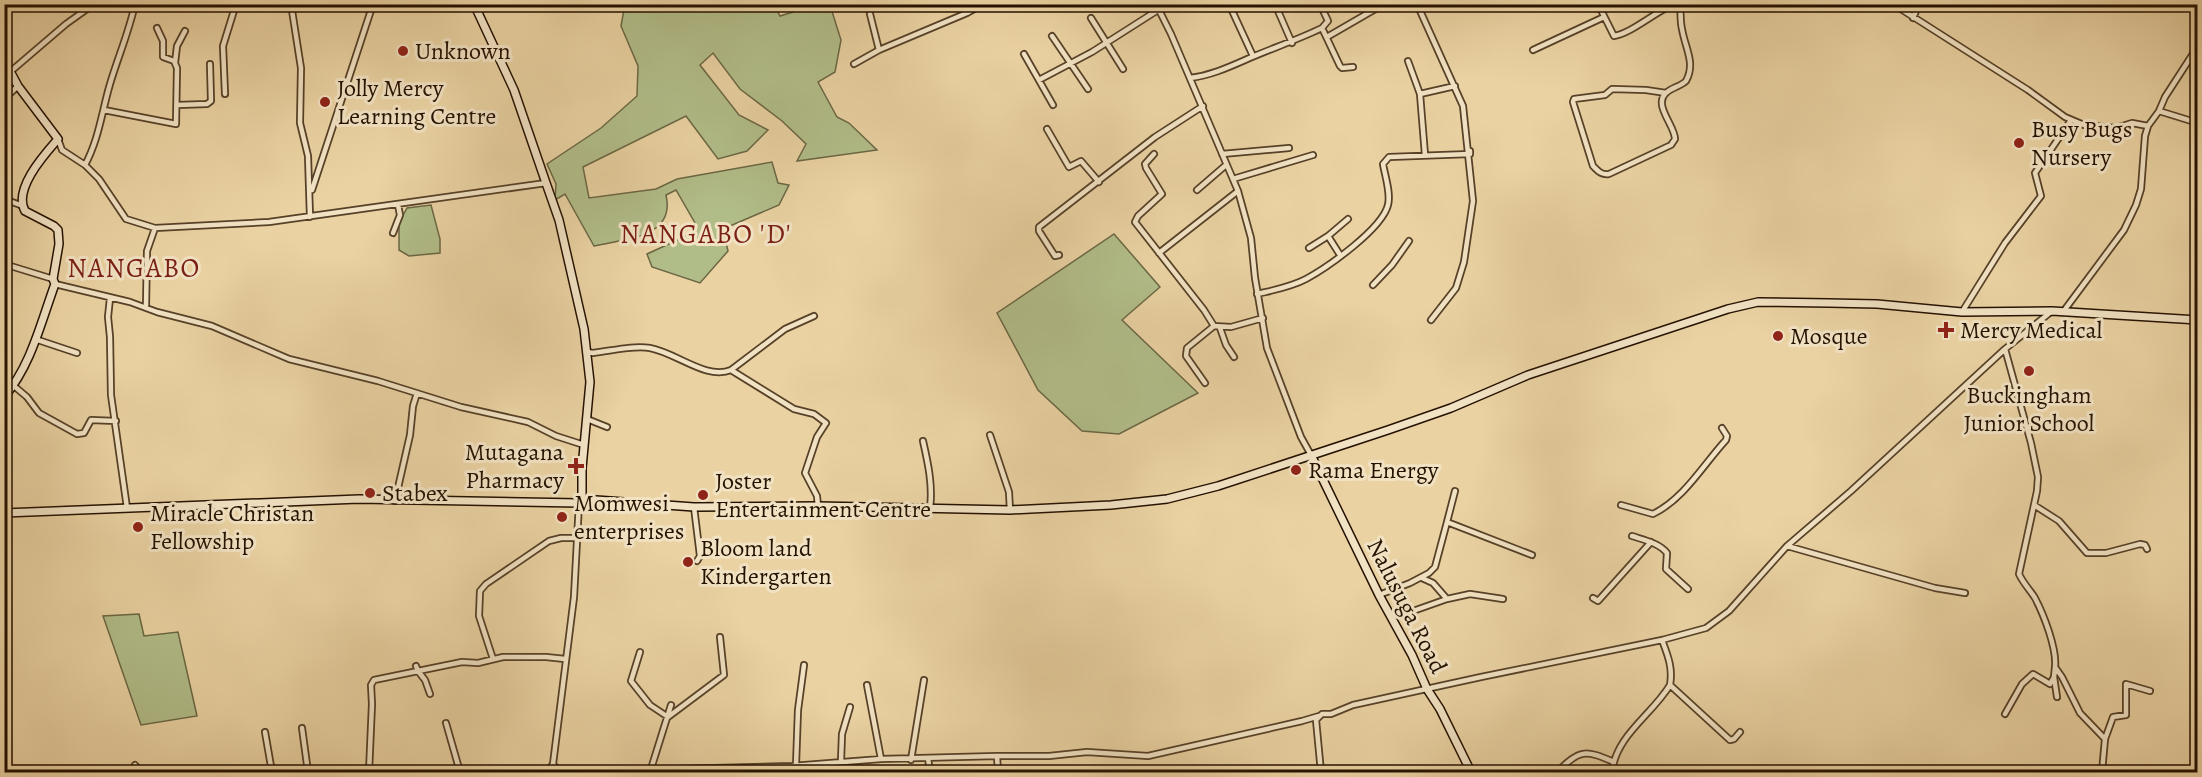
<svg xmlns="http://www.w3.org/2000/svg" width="2202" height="777" viewBox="0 0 2202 777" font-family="Alegreya,serif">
<rect width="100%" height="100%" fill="#ead2a2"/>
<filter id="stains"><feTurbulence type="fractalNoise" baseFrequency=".00333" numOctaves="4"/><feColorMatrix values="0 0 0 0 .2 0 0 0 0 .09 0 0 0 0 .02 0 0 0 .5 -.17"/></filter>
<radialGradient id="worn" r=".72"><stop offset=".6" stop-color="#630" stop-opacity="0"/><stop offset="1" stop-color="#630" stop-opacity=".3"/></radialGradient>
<!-- green -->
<path fill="#b1bd89" stroke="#6b6744" stroke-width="1.5" d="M625 4 774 5 780 16 815 5H830L841 40 835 72 818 82 837 117 849 123 877 150 797 161 806 144 782 121 740 89 713 53 700 65 739 115 768 130 747 151 718 159 686 116 583 167 589 198 656 189 677 179 772 162 778 183 789 185 779 205 723 229 728 251 700 283 652 267 647 254 693 233 695 223 676 190 666 195C676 238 624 239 594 246L565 194 555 200 556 184 547 164 601 128 637 96 638 66 621 26Z
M431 205 440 239V253L409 256 399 250V223L407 208Z
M1114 234 1160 287 1122 320 1198 393 1119 434 1082 431 1038 390 997 313Z
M139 614 144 636 178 632 197 716 141 725 103 616Z"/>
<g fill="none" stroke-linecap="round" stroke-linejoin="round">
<!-- street casing -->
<g stroke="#564128" stroke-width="8">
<path id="street" d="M291 4 301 68 300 123 308 156 310 217
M1156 4 1171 34 1238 191 1251 238 1255 278 1267 348 1301 437 1311 455
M1229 4 1253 56
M1275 4 1292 43
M1320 4 1328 21 1322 28 1340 66 1342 68 1353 67
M1417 4 1463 106 1473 201 1464 262 1456 288 1431 320
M1598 4 1614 36C1632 33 1655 12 1674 4
M1893 4 2028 90 2065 117 2084 125 2104 127 2116 128 2132 123 2148 126
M870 14 879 50
M1091 18 1123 69
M1913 18 1919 4
M1052 36 1088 89
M1327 37 1384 4
M1533 50 1604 17
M1024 54 1053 105
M1408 61 1420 94 1425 155
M175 63 177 46 185 31
M854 64 879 50 967 13 976 8 977 4
M10 72 66 24 94 4
M1190 78C1213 75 1231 66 1252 57 1276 47 1299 39 1322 28
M1039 80 1092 52 1158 10
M1666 93 1646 90 1612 89 1605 95 1574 99 1573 102 1593 166C1598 171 1601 175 1609 174L1671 145 1675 139C1675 126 1654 106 1665 94 1671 87 1680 87 1686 81 1696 63 1685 48 1682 29 1680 21 1681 13 1680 4
M225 94 223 46 236 4
M1420 94 1455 86
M4 99 18 86
M177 105 207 104 211 101 210 64
M104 110 176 124 177 68 174 61 163 57V41L157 28
M2159 111 2198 123
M1047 129 1069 167 1081 161 1099 182
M58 139 62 150 85 165 99 179 126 219 155 228 269 222 546 183
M1154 154 1145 164 1146 168 1162 194 1138 216 1135 222 1204 310 1214 326
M1222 154 1289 148
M85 165C99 139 102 111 110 84 118 57 129 32 135 4
M1233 179 1313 155
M312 190 373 4
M1197 190 1226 165
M4 199 23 206
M393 233 400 215 398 205
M1309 248 1328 236
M1159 253 1238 191
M1059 255 1055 256 1039 231V227L1155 137 1203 106
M1340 255 1328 236 1348 219
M4 264 53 279
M55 284 130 302 157 312 212 326 289 359 378 381 461 407 528 422 556 436 584 445
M1373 285 1392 265 1409 241
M1257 294C1274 290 1291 287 1306 279 1328 267 1382 229 1388 205 1391 193 1385 176 1383 164L1389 157 1470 154V151
M110 298 108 317 110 337 111 395 127 508
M146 307 147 251 155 228
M1962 312 2005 243 2041 196 2035 173 2071 120
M2063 312 2124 230 2136 205 2141 189 2145 136 2148 126 2159 111 2165 97 2198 46
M1220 328 1226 345 1234 357
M35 339 77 353
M2005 349 2031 443 2038 477 2037 491 2019 574C2023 583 2030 590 2035 598 2044 615 2057 649 2055 667L2062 677 2080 713 2105 739 2102 772
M587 352 593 353C611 351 633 345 650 348 677 353 706 380 731 370L794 409 814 414 826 423 817 437 805 473 817 496 818 506
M731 370 785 329 814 316
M1205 383 1186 356 1187 348 1214 326 1231 327 1263 318
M14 386 27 397 39 413 77 434 84 433 91 420 116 421
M587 419 607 427
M990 435 1009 492 1010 510
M923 441C928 463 933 486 930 508
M395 501 410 435 413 406 417 393
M1621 505 1653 514C1684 499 1703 465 1726 440L1727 436 1722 428
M2034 505 2059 521 2087 553H2106L2140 544 2145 545 2147 549
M694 507 700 556 697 561
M1447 522 1455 491
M1632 536C1644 540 1659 543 1667 553L1666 569 1688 589
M1787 546 1935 588 1965 593
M1422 578 1433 583 1447 599 1470 594 1503 599
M1379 595 1410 583 1429 573 1435 567 1447 522 1532 555
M1593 598 1598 601 1651 542
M1390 615 1413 611 1447 599
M640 652 631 681 650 705 668 717 724 675 720 637
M493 659 479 616 480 591 486 584 549 541 561 538H578
M416 666 418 671 462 662 478 663 503 657H546L565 659
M2055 667 2054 677 2057 697
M867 685 881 759
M1670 685 1730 740 1734 739 1740 732
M2005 714 2022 684 2033 674 2050 684 2054 677
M446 723 460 772
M302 728 308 772
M265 732 272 772
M2105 739 2113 717 2126 715V684L2150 691
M997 756H1049L1087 752 1148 756 1302 721 1319 716
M928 758 930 772
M911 760 924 680
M841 761 842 734 850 707
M553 764 559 772
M135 765 141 772
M796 765 798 710 804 665
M369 772 372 704 371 685 374 680 418 671 425 680 430 694
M547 772 553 764 574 597 579 503
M650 772 671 705
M658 772 673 769 792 766 881 759 997 756 998 772
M1321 772 1316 720 1322 714H1331L1353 705 1481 677 1662 640 1706 628 1729 611 1787 546 1851 491 2005 349 2052 311
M1557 772C1580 750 1584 749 1614 762
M1612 772C1616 735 1652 715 1670 685 1673 668 1668 656 1662 640"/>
</g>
<!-- secondary casing -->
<g stroke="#251100" stroke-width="10">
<path id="secondary" d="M474 4 514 90 546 183 559 220 584 329 590 382 582 468V499
M4 60 18 86 58 139C44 155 13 189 25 211L54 226 58 230 59 244 53 279 55 284C41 322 31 366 4 397
M1311 455 1379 595 1412 655 1427 689 1440 709 1471 772
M4 513 359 499 579 503 582 499 694 507 818 506 1010 510 1111 505 1167 499 1218 486 1388 430 1451 408 1528 375 1728 309 1758 302 1829 303 1877 304 1962 312 2052 311 2198 320"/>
</g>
<!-- street -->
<use href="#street" stroke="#f1e2c3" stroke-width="4.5"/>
<!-- secondary -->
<use href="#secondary" stroke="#f1e2c3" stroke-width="7"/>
</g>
<!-- markers -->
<g fill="#8f2418" stroke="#f1e2c3" stroke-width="2">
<circle cx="403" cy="51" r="6"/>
<circle cx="325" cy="102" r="6"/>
<circle cx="2019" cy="143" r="6"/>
<path d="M1943 321h6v6h6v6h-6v6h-6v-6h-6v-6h6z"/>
<circle cx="1778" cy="336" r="6"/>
<circle cx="2029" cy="371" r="6"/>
<path d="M573 457h6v6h6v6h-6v6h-6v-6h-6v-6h6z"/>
<circle cx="1296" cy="470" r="6"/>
<circle cx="370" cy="493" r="6"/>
<circle cx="703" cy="495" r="6"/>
<circle cx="562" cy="517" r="6"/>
<circle cx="138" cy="527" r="6"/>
<circle cx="688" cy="562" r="6"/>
</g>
<g text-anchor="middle" stroke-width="6" stroke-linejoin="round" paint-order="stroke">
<!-- poi labels -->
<g font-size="24" fill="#251100" stroke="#f1e2c3" text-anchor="start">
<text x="415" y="59">Unknown</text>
<text x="337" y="96">Jolly Mercy<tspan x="337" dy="28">Learning Centre</tspan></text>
<text x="2031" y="137">Busy Bugs<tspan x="2031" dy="28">Nursery</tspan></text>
<text x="1960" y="338">Mercy Medical</text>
<text x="1790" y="344">Mosque</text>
<text x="2029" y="403" text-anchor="middle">Buckingham<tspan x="2029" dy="28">Junior School</tspan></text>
<text x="564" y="460" text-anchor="end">Mutagana<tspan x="564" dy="28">Pharmacy</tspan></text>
<text x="1308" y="478">Rama Energy</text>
<text x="715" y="489">Joster<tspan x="715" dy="28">Entertainment Centre</tspan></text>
<text x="382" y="501">Stabex</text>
<text x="574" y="511">Momwesi<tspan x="574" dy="28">enterprises</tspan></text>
<text x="150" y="521">Miracle Christan<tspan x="150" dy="28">Fellowship</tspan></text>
<text x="700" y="556">Bloom land<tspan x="700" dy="28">Kindergarten</tspan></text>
</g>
<!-- street labels -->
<g font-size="24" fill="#251100" stroke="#f1e2c3">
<text transform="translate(1407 606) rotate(63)" y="8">Nalusuga Road</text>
</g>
<!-- quarter labels -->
<g font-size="27" letter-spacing="1.5" fill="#7a1f14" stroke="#f1e2c3">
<text x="706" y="243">NANGABO 'D'</text>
<text x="134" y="277">NANGABO</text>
</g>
</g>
<!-- margin -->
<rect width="2202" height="777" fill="none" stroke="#ead2a2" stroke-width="24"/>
<rect x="6" y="6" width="2190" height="765" fill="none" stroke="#251100" stroke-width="3"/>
<rect x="12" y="12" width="2178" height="753" fill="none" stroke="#251100" stroke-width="1.5"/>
<rect width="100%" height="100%" filter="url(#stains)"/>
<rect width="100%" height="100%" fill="url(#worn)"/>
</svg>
